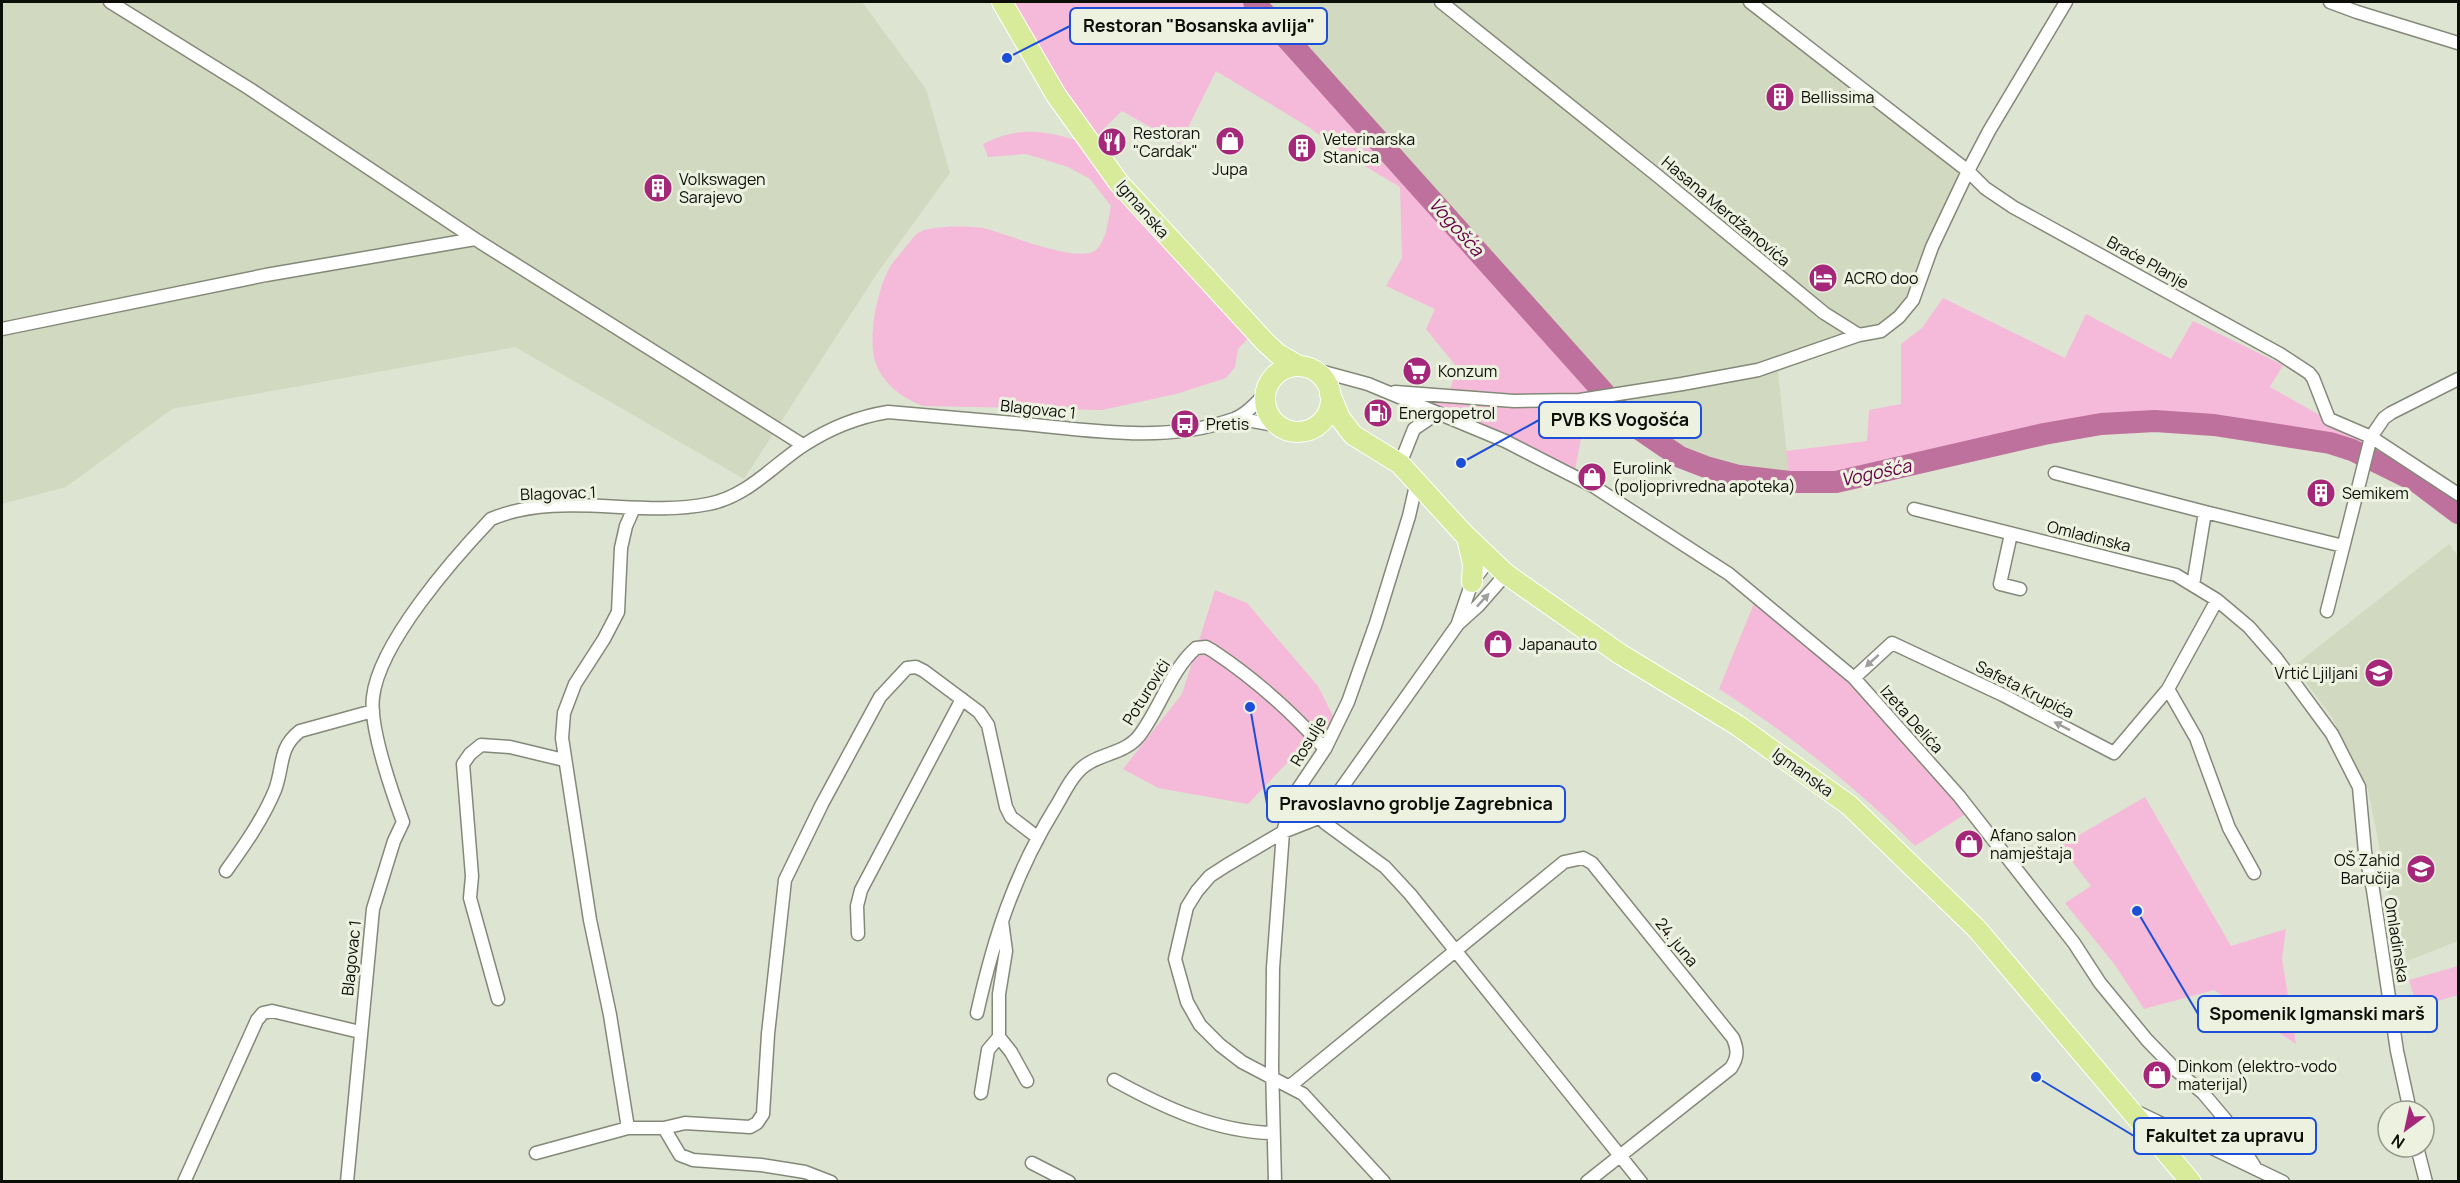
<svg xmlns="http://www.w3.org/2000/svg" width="2460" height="1183" viewBox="0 0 2460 1183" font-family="Manrope,sans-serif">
<rect width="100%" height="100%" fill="#dee4d2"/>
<!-- built -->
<path fill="#d1d9c0" d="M2 2H862L926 89 950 173 878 272 744 479 515 347 172 409 66 487 2 504Z
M1254 2H1750L1968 171 1913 300 1881 331 1777 363 1790 482 1739 476 1706 467 1680 457 1633 425Z
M2449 544 2458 556V941L2407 961 2387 887 2368 789 2331 716 2294 666Z"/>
<!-- green -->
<path fill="#f5bad9" d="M1004 2H1254L1633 425 1585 417 1574 476 1392 394 1449 396 1456 366 1426 329 1435 309 1386 286 1402 258 1400 187 1348 156 1310 128 1216 71 1180 144 1122 111 1089 143 1256 330 1238 349 1235 367 1226 378 1176 394 1102 410 923 406C903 398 884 385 876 364 867 340 877 289 890 267 895 259 902 252 907 245 911 241 915 234 920 232 933 225 969 226 983 228 1005 233 1081 266 1097 249 1107 239 1108 219 1111 206L1090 179 1068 167 1026 154 988 157 983 144C1024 124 1046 132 1088 143Z
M1943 298 2065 358 2086 314 2171 359 2193 321 2283 365 2270 387 2458 494V513L2417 482 2352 450 2330 443 2214 425 2155 421 2101 424 2044 434 1836 482H1790L1786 451 1867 441 1869 410 1901 404V344L1922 328Z
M1215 590 1247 603 1318 686 1335 720 1283 767 1248 804 1158 788 1123 769 1182 694Z
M1757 596 1854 678 1967 813 1915 846C1856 787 1789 734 1719 689Z
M2145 797 2231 946 2286 929 2282 959 2296 1044 2214 990 2144 1009 2115 965 2065 903 2091 886 2060 846Z
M2458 966V995L2417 1007 2409 980Z"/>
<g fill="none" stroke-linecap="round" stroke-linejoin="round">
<!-- river -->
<path stroke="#be719c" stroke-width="22" d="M1254 2 1633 425 1680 457 1706 467 1739 476 1790 482H1836L2044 434 2101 424 2155 421 2214 425 2330 443 2352 450 2417 482 2458 513"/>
<!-- street casing -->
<g stroke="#838978" stroke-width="15">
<path id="street" d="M110 2 250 89 475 239 803 445
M1441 2 1659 177 1824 313 1859 335 1881 331 1899 317 1913 300 1932 247 1968 171 1989 131 2066 2
M1750 2 1968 171 1985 188 2013 207 2280 354 2309 373 2313 378 2329 419 2371 437 2458 494
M2330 2 2357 12 2458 43
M2 329 266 275 475 239
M1309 368 1368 384 1505 441 1593 486 1729 574 1854 678 1959 796 2074 943 2100 983 2147 1040 2177 1071 2203 1093 2225 1119 2256 1169
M1395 392 1514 401 1580 400 1682 384 1758 370 1859 335
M1236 418 1279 426
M1400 464 1414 429 1436 414
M2055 473 2205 512
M1914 509 2176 575 2217 600 2249 627 2276 658 2332 734 2359 787 2365 852 2373 890 2397 1051 2410 1111
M2011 534 2000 584 2020 589
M2193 585 2205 512 2343 546
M2327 611 2371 437 2384 418 2391 413 2458 379
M1458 623 1472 582 1490 559
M1854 678 1892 643 2003 695 2114 753 2168 689 2217 600
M2168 689 2196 738 2229 828 2254 873
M1321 817 1325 823 1385 867 1410 894 1641 1182
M226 871C244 846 263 819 275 790 284 766 278 748 300 731L373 711
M1002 921 1006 951 999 994V1037L1011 1052 1027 1081
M858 934 857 906 861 890 962 699
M498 999 470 898 472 876 463 764 470 754 481 745 510 747 564 760
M977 1013C994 937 1014 875 1055 808 1062 797 1068 783 1077 773 1093 753 1123 756 1139 736 1160 709 1170 671 1196 648L1206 647 1213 651C1255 679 1292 712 1325 749
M1114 1080C1163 1107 1216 1132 1273 1133
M1290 1086 1564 862 1583 858 1592 863 1733 1038C1738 1050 1738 1057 1731 1068L1587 1182
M981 1093 988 1050 999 1037
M2135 1111 2283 1182
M628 1128 610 1015 590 920 562 738 564 713 575 684 604 639 618 612 621 548 626 526 634 508
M664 1128 685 1123 750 1127 757 1123 763 1114 768 1034 785 880 822 804 880 697 907 668 916 667 924 671 979 712 988 725 1006 807 1011 817 1037 837
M2417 1147 2426 1182
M536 1153 628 1128H664L680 1155 693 1160 761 1165 805 1172 831 1182
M1032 1163 1069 1182
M184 1182 257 1020 263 1013 272 1011 360 1032
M347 1182 373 909 394 841 403 822C392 792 369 728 373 697 379 643 454 558 491 519 559 490 638 518 708 504 747 497 773 465 804 445 830 428 857 417 888 412 934 416 979 420 1025 424 1094 431 1167 443 1234 419 1247 414 1257 403 1266 392
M1275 1182 1272 1066 1273 968 1283 832 1294 795 1325 749 1348 702 1376 623 1409 516 1417 481
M1384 1182 1303 1094 1242 1062 1220 1045 1200 1025 1187 1002 1175 959 1187 907 1197 891 1210 876 1227 865 1283 832 1321 817 1458 624 1478 606 1506 574"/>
</g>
<!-- primary casing -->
<g stroke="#fff" stroke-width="22">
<path id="primary" d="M1002 2 1056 95 1119 183 1265 342 1278 354 1299 366
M1265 399a33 33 0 1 1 66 0a33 33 0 1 1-66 0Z
M1330 394 1340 418 1353 435 1400 464 1463 533 1506 574 1620 654 1737 725 1849 805 1977 929 2191 1182
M1467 538 1473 564 1472 582"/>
</g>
<!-- street -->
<use href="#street" stroke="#fff" stroke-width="12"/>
<!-- primary -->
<use href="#primary" stroke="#d7eb9b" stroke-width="20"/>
</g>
<!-- one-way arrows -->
<defs><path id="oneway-solid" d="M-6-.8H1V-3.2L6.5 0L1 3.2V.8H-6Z" transform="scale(1.5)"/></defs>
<g fill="#9e9f9c">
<use href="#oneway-solid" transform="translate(1483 600) rotate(-47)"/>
<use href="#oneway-solid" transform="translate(1872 661) rotate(138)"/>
<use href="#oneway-solid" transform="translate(2062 726) rotate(-153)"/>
</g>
<!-- icons -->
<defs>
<g id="building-disc" transform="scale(1.5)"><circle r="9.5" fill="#a52779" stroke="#ecf1e0"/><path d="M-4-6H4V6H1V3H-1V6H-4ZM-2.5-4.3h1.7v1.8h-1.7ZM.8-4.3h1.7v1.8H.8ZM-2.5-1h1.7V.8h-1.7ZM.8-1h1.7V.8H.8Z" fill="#fff"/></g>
<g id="shop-disc" transform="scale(1.5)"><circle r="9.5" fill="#a52779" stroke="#ecf1e0"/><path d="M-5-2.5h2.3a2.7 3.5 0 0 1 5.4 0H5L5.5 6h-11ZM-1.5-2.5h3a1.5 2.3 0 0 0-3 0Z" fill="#fff"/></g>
<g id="restaurant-disc" transform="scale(1.5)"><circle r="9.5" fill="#a52779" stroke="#ecf1e0"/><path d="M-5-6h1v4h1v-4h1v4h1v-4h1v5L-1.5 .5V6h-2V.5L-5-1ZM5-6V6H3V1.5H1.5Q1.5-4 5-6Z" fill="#fff"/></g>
<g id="hotel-disc" transform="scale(1.5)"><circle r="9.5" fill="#a52779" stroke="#ecf1e0"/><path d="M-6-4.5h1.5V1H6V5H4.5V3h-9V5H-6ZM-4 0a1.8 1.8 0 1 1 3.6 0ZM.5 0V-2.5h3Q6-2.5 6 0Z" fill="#fff"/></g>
<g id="supermarket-disc" transform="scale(1.5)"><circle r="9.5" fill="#a52779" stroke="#ecf1e0"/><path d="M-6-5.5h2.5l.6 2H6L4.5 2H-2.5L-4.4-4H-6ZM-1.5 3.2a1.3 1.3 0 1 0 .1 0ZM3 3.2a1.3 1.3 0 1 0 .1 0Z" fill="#fff"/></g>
<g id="fuel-disc" transform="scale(1.5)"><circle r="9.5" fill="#a52779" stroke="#ecf1e0"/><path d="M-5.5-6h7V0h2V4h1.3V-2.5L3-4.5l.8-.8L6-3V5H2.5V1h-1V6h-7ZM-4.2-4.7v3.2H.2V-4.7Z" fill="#fff"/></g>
<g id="bus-disc" transform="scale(1.5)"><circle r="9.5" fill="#a52779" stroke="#ecf1e0"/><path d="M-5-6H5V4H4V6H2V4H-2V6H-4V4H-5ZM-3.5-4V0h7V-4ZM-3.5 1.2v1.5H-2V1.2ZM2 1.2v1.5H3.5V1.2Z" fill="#fff"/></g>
<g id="school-disc" transform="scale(1.5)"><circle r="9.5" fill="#a52779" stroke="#ecf1e0"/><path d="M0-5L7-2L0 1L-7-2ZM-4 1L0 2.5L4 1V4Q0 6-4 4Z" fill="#fff"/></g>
</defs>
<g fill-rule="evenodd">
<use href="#building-disc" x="1780" y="97"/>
<use href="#shop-disc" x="1230" y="141"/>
<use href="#restaurant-disc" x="1112" y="142"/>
<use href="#building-disc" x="1302" y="148"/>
<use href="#building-disc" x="658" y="188"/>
<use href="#hotel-disc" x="1823" y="278"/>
<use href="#supermarket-disc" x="1417" y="371"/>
<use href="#fuel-disc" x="1378" y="413"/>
<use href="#bus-disc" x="1185" y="424"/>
<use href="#shop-disc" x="1592" y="477"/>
<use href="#building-disc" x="2321" y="493"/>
<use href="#shop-disc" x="1498" y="644"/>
<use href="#school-disc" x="2379" y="673"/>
<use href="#shop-disc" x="1969" y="844"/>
<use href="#school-disc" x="2421" y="869"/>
<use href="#shop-disc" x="2157" y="1075"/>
</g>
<g text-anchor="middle" stroke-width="6" stroke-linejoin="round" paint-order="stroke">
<!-- poi labels -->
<g font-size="16" fill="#0c0e08" stroke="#ecf1e0" text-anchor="start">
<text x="1801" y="103">Bellissima</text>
<text x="1133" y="139">Restoran<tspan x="1133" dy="18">"Cardak"</tspan></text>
<text x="1323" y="145">Veterinarska<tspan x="1323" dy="18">Stanica</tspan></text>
<text x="1230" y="175" text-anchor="middle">Jupa</text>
<text x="679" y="185">Volkswagen<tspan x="679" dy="18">Sarajevo</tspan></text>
<text x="1844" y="284">ACRO doo</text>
<text x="1438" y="377">Konzum</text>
<text x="1399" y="419">Energopetrol</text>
<text x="1206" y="430">Pretis</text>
<text x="1613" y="474">Eurolink<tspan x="1613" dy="18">(poljoprivredna apoteka)</tspan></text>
<text x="2342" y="499">Semikem</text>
<text x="1519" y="650">Japanauto</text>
<text x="2358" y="679" text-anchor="end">Vrtić Ljiljani</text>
<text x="1990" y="841">Afano salon<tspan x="1990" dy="18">namještaja</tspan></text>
<text x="2400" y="866" text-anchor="end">OŠ Zahid<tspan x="2400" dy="18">Baručija</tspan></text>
<text x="2178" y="1072">Dinkom (elektro-vodo<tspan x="2178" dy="18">materijal)</tspan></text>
</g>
<!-- street labels -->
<g font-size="16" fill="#0c0e08" stroke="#ecf1e0">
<text transform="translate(1143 209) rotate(49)" y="6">Igmanska</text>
<text transform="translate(1726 211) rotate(40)" y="6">Hasana Merdžanovića</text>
<text transform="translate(2148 262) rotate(29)" y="6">Braće Planje</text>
<text transform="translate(1038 409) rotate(6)" y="6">Blagovac 1</text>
<text transform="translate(558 493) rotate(-2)" y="6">Blagovac 1</text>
<text transform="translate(2089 536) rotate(14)" y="6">Omladinska</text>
<text transform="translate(2025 689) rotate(27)" y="6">Safeta Krupića</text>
<text transform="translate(1146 692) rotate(-58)" y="6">Poturovići</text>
<text transform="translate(1912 719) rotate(48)" y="6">Izeta Delića</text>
<text transform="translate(1308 741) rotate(-60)" y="6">Rosulje</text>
<text transform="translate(1803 772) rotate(36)" y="6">Igmanska</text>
<text transform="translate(2397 940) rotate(81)" y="6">Omladinska</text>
<text transform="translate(1677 942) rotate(51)" y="6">24. juna</text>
<text transform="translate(351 958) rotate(-84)" y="6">Blagovac 1</text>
</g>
<!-- water labels -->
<g font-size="18" font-style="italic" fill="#640146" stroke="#ecf1e0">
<text transform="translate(1456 227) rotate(48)" y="6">Vogošća</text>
<text transform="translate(1876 473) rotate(-12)" y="6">Vogošća</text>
</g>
</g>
<!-- callouts -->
<path fill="none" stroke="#1d4ed8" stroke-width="2" d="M1007 58L1070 26M1461 463L1539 420M1250 707L1267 804M2137 911L2198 1014M2036 1077L2134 1136"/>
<g fill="#1d4ed8" stroke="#ecf1e0" stroke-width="2">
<circle cx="1007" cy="58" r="6"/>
<circle cx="1461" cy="463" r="6"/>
<circle cx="1250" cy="707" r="6"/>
<circle cx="2137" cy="911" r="6"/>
<circle cx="2036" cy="1077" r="6"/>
</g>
<g fill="#ecf1e0" stroke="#1d4ed8" stroke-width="2">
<rect x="1070" y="8" width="257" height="36" rx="6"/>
<rect x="1539" y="402" width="162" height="36" rx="6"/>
<rect x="1267" y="786" width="298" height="36" rx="6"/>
<rect x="2198" y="996" width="239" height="36" rx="6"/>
<rect x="2134" y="1118" width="182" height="36" rx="6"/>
</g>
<g font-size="18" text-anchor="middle" font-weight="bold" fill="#0c0e08">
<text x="1199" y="32">Restoran "Bosanska avlija"</text>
<text x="1620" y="426">PVB KS Vogošća</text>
<text x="1416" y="810">Pravoslavno groblje Zagrebnica</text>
<text x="2317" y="1020">Spomenik Igmanski marš</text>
<text x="2225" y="1142">Fakultet za upravu</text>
</g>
<!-- border -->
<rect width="2460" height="1183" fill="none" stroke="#0c0e08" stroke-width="6"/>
<!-- north arrow -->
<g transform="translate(2406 1129) rotate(213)"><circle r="28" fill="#ecf1e0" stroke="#92968a" stroke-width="1.5"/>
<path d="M0-4.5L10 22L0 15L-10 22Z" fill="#a52779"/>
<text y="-9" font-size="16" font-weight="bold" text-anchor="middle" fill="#0c0e08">N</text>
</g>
</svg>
